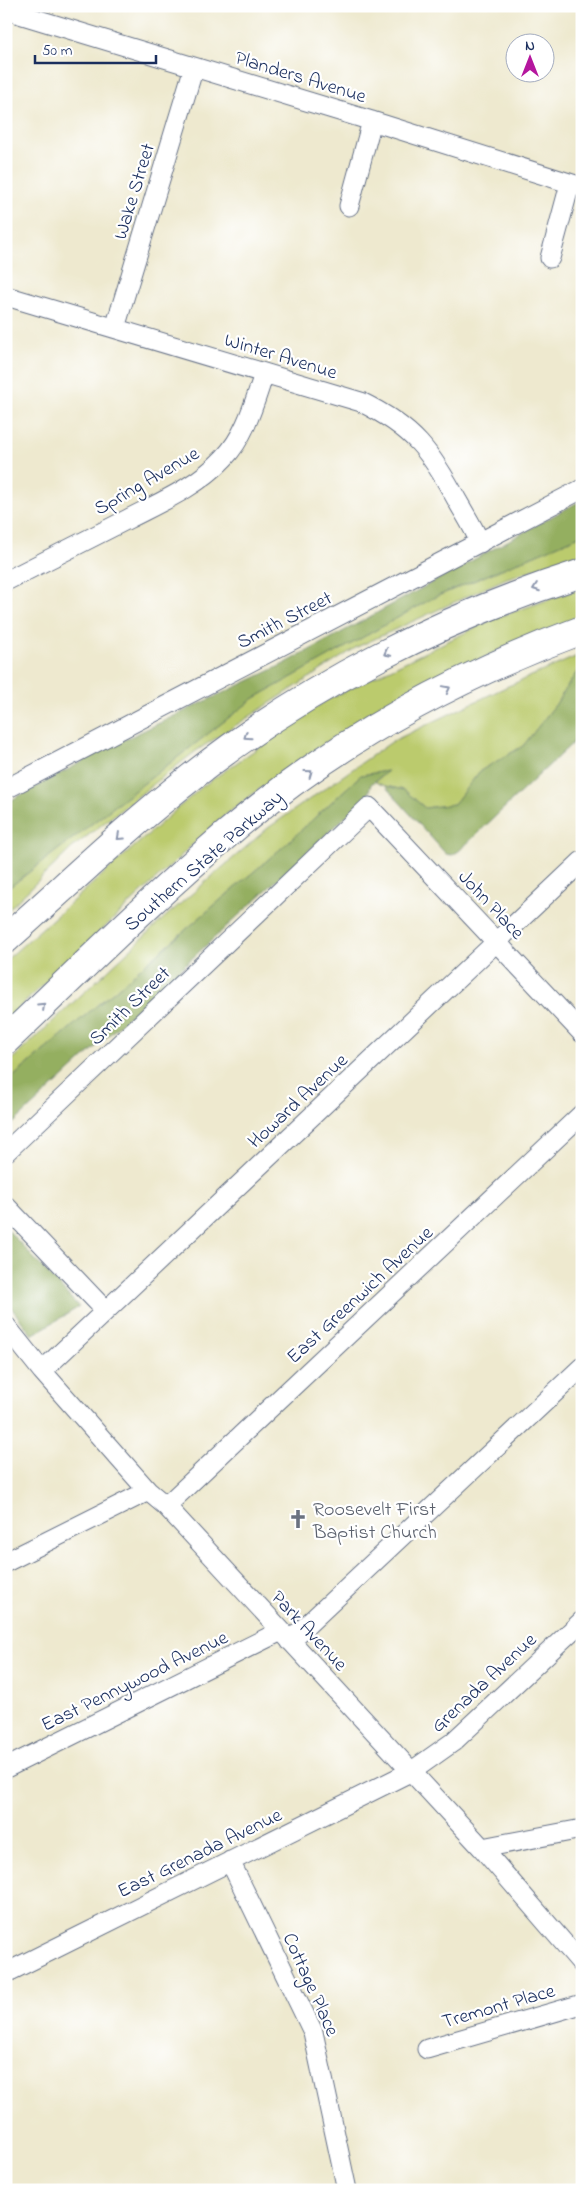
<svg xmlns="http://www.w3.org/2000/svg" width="588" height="2196" viewBox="0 0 588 2196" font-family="'Indie Flower',sans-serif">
<rect width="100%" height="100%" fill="#fff"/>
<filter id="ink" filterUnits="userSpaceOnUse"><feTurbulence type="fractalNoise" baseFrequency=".02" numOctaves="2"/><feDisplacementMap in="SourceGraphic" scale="10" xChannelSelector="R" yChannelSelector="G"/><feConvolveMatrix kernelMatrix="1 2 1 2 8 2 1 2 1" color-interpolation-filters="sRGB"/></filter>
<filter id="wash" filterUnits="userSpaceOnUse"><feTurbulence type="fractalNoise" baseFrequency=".0096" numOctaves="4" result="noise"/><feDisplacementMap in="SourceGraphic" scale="20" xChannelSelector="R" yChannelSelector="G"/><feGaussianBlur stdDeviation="1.12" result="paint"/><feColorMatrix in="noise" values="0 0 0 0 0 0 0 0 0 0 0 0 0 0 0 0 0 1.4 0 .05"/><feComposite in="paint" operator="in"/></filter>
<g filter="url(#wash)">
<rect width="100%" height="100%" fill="#eee9cf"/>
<!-- green -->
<path fill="#bbcb6d" stroke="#6b7d66" d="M582 535V554L507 578 357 647 196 751 72 848 6 912V890L253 699 433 598Z
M582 588V617L510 645 375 710 286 769 220 819 6 1020V960L203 786 327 700 493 619Z
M582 654V664L556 704 523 746 480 771 454 804 425 808 404 790 385 786 375 782 387 771 361 775 285 845 6 1083V1065L165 917 268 828 393 741 506 687Z"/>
<!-- forest -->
<path fill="#94af60" stroke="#586f5f" d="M582 500V535L433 598 253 699 6 890V803L115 744 284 664Z
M582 664V734L459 851 452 855 446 854 385 786 404 790 425 808 454 804 480 771 523 746 556 704Z
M388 771 371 784 367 797 6 1130V1083L285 845 361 775Z
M6 1228 79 1307 32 1335 6 1301Z"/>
</g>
<g filter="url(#ink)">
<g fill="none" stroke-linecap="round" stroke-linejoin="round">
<!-- minor casing -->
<g stroke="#657086" stroke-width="21">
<path id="minor" d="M6 10 372 121 582 187
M349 206 372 121
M550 258 570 184
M6 296 361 402C414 428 431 452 458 502 466 516 474 528 480 543
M115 328 194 67
M6 581C47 560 87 540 128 519 161 502 198 486 224 458 246 435 254 403 264 374
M6 789 582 489
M6 1152 369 807 582 1033
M6 1206 105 1310
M6 1326 42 1371 148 1491 166 1506 482 1848 582 1964
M42 1371 582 861
M166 1506 582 1114
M6 1562 148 1491
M290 1641 582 1367
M6 1768 281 1631
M482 1848 582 1829
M230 1861 313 2032 347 2190
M6 1973 412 1771 453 1742 582 1621
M427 2049 582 2004"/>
</g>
<!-- motorway casing -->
<g stroke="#657086" stroke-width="30">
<path id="motorway" d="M6 939C68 884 128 826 194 775 309 685 443 617 582 573
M6 1040C79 971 151 899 227 834 331 745 454 677 582 630"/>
</g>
<!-- minor -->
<use href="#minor" stroke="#fff" stroke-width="19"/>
<!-- motorway -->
<use href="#motorway" stroke="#fff" stroke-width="28"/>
</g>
<!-- one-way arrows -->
<defs><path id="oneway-chevron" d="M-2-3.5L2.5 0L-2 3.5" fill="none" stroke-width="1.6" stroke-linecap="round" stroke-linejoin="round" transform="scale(1.25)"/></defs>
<g stroke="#8d97ae">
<use href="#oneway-chevron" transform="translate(536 588) rotate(160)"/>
<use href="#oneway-chevron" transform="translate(387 653) rotate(152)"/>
<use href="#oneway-chevron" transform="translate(447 689) rotate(-27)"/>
<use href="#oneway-chevron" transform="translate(247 736) rotate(146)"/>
<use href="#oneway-chevron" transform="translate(309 773) rotate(-36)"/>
<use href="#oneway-chevron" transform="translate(120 837) rotate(138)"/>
<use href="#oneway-chevron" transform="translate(42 1006) rotate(-43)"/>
</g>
</g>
<!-- icons -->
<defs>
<g id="church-bare" transform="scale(1.5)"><path d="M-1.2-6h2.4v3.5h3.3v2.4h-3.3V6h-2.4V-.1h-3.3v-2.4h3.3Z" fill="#6b7280" stroke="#fff" stroke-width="2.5" paint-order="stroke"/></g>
</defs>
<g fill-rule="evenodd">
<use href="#church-bare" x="298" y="1519"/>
</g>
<g text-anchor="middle" stroke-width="4.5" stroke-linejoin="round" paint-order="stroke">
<!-- street labels -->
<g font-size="20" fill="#1b2f5e" stroke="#fff">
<text transform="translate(301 76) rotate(17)" y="7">Planders Avenue</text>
<text transform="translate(133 191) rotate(-73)" y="7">Wake Street</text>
<text transform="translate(281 355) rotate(17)" y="7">Winter Avenue</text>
<text transform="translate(146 480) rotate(-30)" y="7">Spring Avenue</text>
<text transform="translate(284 619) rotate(-27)" y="7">Smith Street</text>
<text transform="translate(203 860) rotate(-41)" y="7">Southern State Parkway</text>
<text transform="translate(492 904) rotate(47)" y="7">John Place</text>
<text transform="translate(129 1005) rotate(-44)" y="7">Smith Street</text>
<text transform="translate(297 1100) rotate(-43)" y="7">Howard Avenue</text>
<text transform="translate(359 1294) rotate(-43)" y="7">East Greenwich Avenue</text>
<text transform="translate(310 1630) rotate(47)" y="7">Park Avenue</text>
<text transform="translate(134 1680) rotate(-26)" y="7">East Pennywood Avenue</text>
<text transform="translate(483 1682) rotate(-43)" y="7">Grenada Avenue</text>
<text transform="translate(199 1852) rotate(-26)" y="7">East Grenada Avenue</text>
<text transform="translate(312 1984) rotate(66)" y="7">Cottage Place</text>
<text transform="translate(498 2005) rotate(-16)" y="7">Tremont Place</text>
</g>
<!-- worship labels -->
<g font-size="20" fill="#5b616d" stroke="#fff" text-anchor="start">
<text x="313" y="1515">Roosevelt First<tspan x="313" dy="23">Baptist Church</tspan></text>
</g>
</g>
<!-- margin -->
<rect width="588" height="2196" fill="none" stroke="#fff" stroke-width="25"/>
<!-- north arrow -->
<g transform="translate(530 58)"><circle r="24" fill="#ffffff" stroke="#a4acbf"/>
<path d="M0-4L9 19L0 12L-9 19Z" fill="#b5179e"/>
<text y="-8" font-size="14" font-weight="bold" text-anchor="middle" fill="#1b2f5e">N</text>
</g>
<!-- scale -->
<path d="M35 55v8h121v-8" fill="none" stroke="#1b2f5e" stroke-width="2.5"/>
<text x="42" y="55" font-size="15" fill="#1b2f5e" stroke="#ffffff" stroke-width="4" paint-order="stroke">50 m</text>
</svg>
